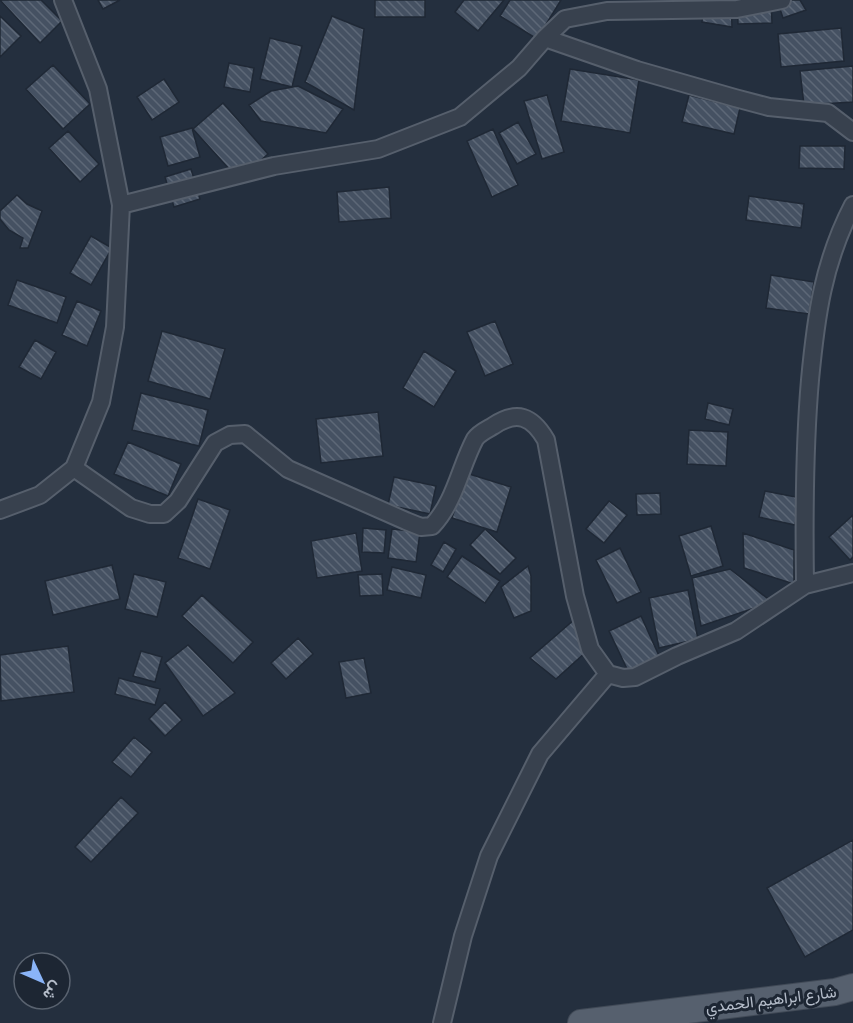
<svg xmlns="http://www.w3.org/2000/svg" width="853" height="1023" viewBox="0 0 853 1023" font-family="Signika,Vazirmatn,sans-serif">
<defs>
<pattern id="building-back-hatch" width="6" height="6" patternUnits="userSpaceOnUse" patternTransform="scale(1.5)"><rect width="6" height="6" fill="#455162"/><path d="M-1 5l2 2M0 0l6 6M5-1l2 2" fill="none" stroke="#5d6877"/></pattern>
</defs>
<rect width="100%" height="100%" fill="#242f3e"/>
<!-- building -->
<path fill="url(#building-back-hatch)" stroke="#1f2835" stroke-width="1.5" d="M0 0H41L62 21 40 43Z
M98 0H120L103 9Z
M375 0H425V17H375Z
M464 0H504L478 31 455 12Z
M510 0H561L537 39 500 16Z
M704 0H731L732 27 702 22Z
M737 0H771L772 23 738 24Z
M777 0H800L806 10 783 18Z
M0 16 21 36 0 57Z
M332 16 364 29 354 110 305 82Z
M841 28 844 61 781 67 778 34Z
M270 38 302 46 292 87 260 79Z
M229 63 254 68 250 92 224 87Z
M53 65 90 104 63 129 26 89Z
M853 66V102L804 105 800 71Z
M570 69 639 80 630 133 561 121Z
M164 79 179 102 152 120 137 97Z
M298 86 343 109 326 133 261 121 249 105 271 91Z
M547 95 564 152 542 159 524 101Z
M689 95 740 108 734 134 682 122Z
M223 103 268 154 239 180 193 129Z
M518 122 536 154 517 164 499 133Z
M192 128 200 157 168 166 160 137Z
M493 129 518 185 492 197 467 141Z
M68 131 99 164 80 182 49 148Z
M800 146H845L844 169 799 168Z
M191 169 200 199 174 207 165 177Z
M389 187 391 218 339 222 337 192Z
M17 195 27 204 42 211 28 248H20L23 238 9 230 0 219V211Z
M749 196 804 204 801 228 746 220Z
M91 236 112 248 91 285 70 273Z
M771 275 814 282 809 314 766 308Z
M17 280 66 297 57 323 8 305Z
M77 301 101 311 87 346 62 335Z
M495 321 513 364 485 376 467 332Z
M162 331 225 349 210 399 148 381Z
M35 340 56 352 41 379 19 367Z
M424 351 456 371 434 407 403 388Z
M141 393 208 410 199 446 132 430Z
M708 403 733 409 729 425 705 419Z
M378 412 383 456 321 463 316 419Z
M689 430 728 432 726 466 687 464Z
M128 442 181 464 168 496 114 474Z
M466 473 511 487 497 532 452 518Z
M394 477 436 486 430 514 388 505Z
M765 491 801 498 795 525 759 517Z
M660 493 661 514 637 515 636 494Z
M198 499 230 510 210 569 178 558Z
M609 501 627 515 604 543 586 529Z
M853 515V557L850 560 829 537Z
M711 526 723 566 691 576 679 536Z
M363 528 386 530 384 553 362 552Z
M392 529 420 532 416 562 388 558Z
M485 529 516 558 500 574 470 545Z
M356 533 362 571 317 578 311 541Z
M743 533 794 550V584L744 568Z
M444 542 456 549 443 572 431 565Z
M620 548 641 592 617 603 596 560Z
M462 556 500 581 485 603 447 577Z
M112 565 120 599 53 615 45 581Z
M528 566 531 576V611L514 618 501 587Z
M392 567 426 575 421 598 387 590Z
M730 569 772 602 701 626 692 578Z
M134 574 166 582 157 617 125 609Z
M382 574 383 595 360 596 358 575Z
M688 590 698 639 659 648 649 598Z
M202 595 253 642 233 663 182 616Z
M641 616 660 658 629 673 609 631Z
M575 619 587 651 556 679 530 658Z
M298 638 313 654 286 679 271 663Z
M188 645 235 693 203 716 165 663Z
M68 646 74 692 1 701 0 655Z
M141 651 162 657 155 682 133 676Z
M364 658 371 693 346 698 339 662Z
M119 678 160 689 155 705 115 694Z
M165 702 182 720 165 736 149 719Z
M134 737 152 752 131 777 112 762Z
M121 797 138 813 91 862 75 847Z
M853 840V930L805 957 767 888Z"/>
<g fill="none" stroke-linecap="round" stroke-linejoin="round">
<!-- minor casing -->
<g stroke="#565f6c" stroke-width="20">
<path id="minor" d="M545 38 565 19 607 11 737 9 782 0
M121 205 274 166 378 149 460 117 519 68 545 38 637 70 735 98 769 107 828 113 853 132
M74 468 131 508 150 514H164L178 501 215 443 230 435 245 434 288 469 406 521 421 527 432 526C455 502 460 467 475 439 479 433 488 429 493 426 517 410 532 416 546 440L575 596 590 649 608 674 623 678 635 677 677 656 736 631 805 585 853 573
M0 510 40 495 74 468 101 402 115 327 121 205 98 89 63 0
M805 585C804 516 804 449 810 380 816 316 823 263 853 205
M442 1023 463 936 489 856 540 754 608 674"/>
</g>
<!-- primary casing -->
<g stroke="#414a57" stroke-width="28">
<path id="primary" d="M581 1023 835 992 853 987"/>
</g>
<!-- minor -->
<use href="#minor" stroke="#38414e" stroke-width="16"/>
<!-- primary -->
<use href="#primary" stroke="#56606e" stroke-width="26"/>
</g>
<g text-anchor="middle" stroke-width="6" stroke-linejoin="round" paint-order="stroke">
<!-- street labels -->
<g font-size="16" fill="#b4bcc9" stroke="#1d2633">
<text transform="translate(771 999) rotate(-7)" y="6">شارع ابراهيم الحمدي</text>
</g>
</g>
<!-- north arrow -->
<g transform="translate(42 981) rotate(134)"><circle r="28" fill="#1d2633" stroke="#59626f" stroke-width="1.5"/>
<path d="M0-4.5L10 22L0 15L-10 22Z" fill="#8ab4f8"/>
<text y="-9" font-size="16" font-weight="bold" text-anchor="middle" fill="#b4bcc9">ش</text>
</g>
</svg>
